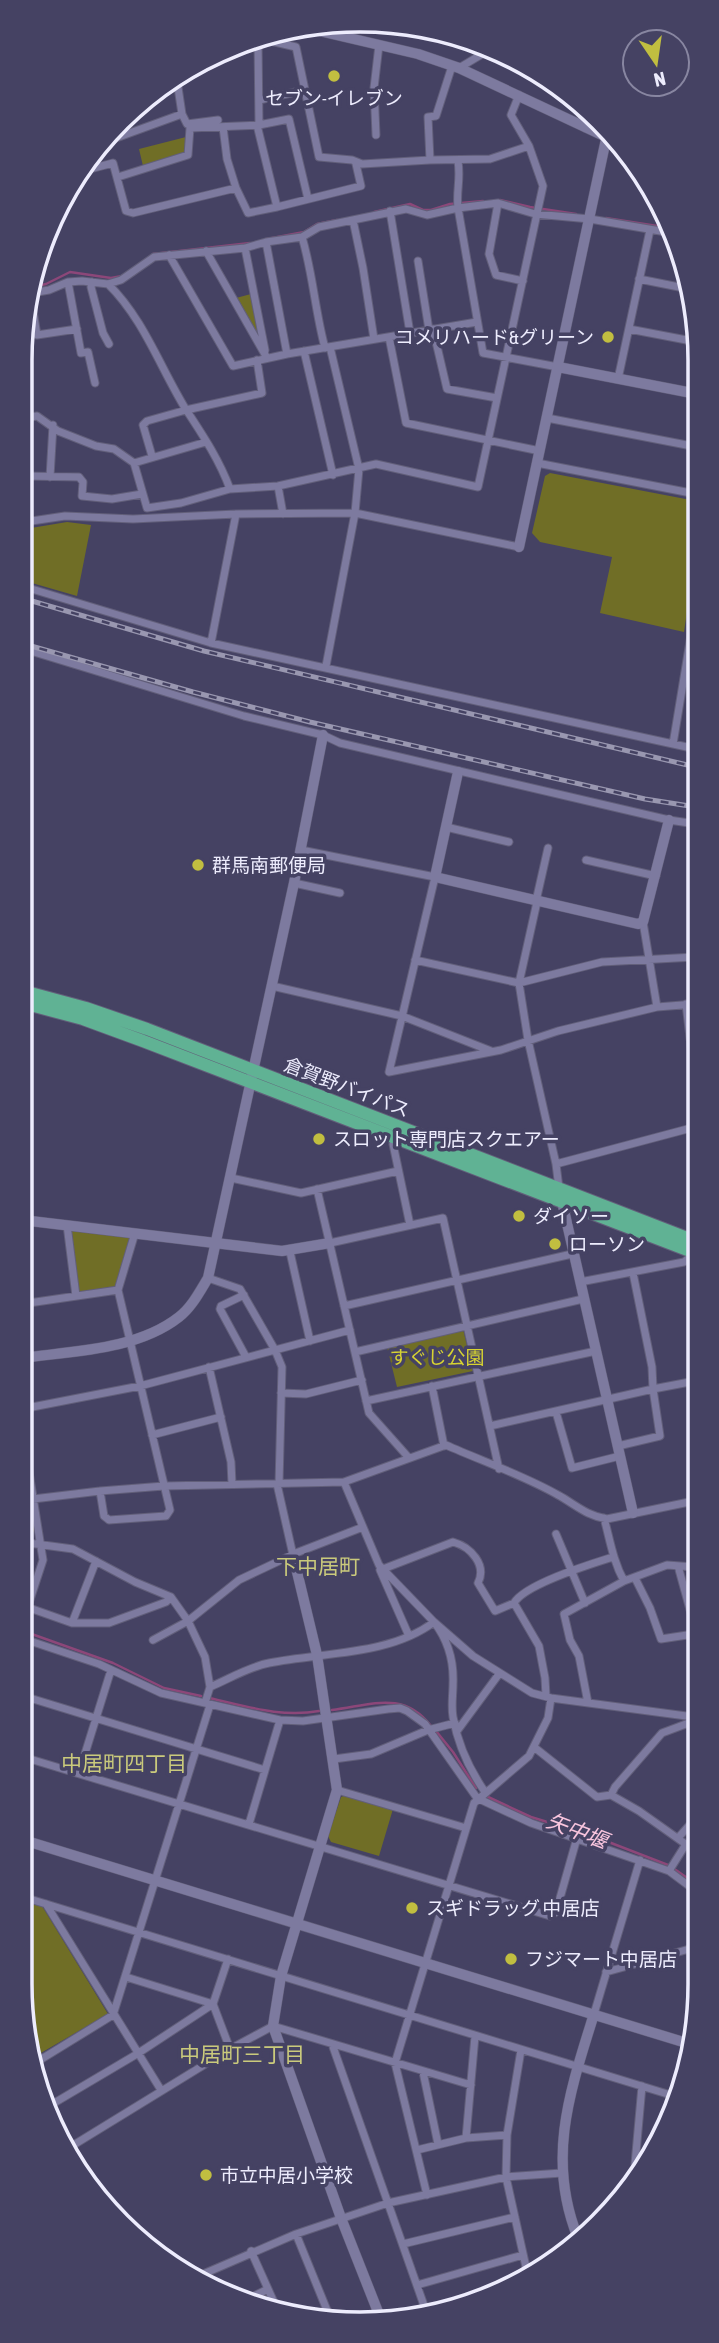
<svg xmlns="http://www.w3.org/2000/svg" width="719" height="2343" viewBox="0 0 719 2343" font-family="'Asap Condensed','Noto Sans JP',sans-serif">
<rect width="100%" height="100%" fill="#454263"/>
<!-- green -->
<path fill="#706e26" d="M186 137V151L184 154 143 166 139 149Z
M251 294 262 345 236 298Z
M550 473 696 501V551L684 632 600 613 612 557 540 542 532 533 545 476Z
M67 522 91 525 77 596 25 581V529Z
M67 1224 135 1233 118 1290 76 1296Z
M463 1329 473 1371 397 1387 387 1347Z
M21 1461H24L34 1530 32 1535 21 1533Z
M346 1795 393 1809 379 1856 331 1842 328 1836 341 1797Z
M20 1899 42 1906 108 2014 34 2057 19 1983Z"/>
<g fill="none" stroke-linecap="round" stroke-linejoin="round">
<!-- stream -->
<path stroke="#8c4779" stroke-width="2.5" d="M500 200 530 207 576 214
M374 212 410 204 423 210H431L450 204 483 201
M606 218 670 228
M267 239 304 232 317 224 337 220
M153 254 250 243
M28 288 46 284 70 272 111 278 122 276
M26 1632 113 1663 164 1688 201 1696
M209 1698C246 1706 281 1718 319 1711
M332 1710C372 1705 403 1690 431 1726
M436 1731 453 1752 476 1788
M486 1796 531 1817 593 1836 668 1865
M673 1868 693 1882"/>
<!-- street casing -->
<g stroke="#625f7a" stroke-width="9">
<path id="street" d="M262 39 296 47 319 157 352 160 362 164 430 160 490 159 529 146
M459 68 489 50
M259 100 305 90
M576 100 585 128
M182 114 187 124 218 120
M259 125 289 119 308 199
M376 135 374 88 379 45
M105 142 182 114 176 74
M90 157 94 168 113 163 126 211 133 213 236 188 227 159 223 127
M430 160 428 117 436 116 452 66
M458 161C461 180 456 190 458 208L483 353 558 367
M118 177 188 155 190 128 259 125 258 41
M236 188 248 213 277 207 257 125
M498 203 489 254 496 275 523 281
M277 207 361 186 356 164
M390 211 410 333
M353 220 363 268 374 339
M302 237C313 274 315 311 325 348
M266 242 287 354
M245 248 265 350
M206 251 267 358
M169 255 233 366 287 354 477 322
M418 261 429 330
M639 279 689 289
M68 282 81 353 88 352 95 383
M92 282 91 287 103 333 109 344
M108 284C143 318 160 367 185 408 202 434 219 459 230 489
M30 293 37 335 77 329
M26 294 49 290 68 282 82 281 108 284 121 280 154 257 245 248 266 242 302 237 319 227 406 209 427 215 458 208 498 203 535 214 590 219 672 233
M433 329 447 389 497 398
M629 329 697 342
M389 337 406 423 540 451
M304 351 333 475
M618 379 650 230
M25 418 37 416 58 431 96 446 114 449 134 463 147 508 181 503 230 489 278 486 376 464 478 487 543 186 529 146 511 115 519 95
M547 418 697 447
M152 456 143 425 147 421 186 410 262 393 257 360
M134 463 206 442
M537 463 696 494
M25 476 79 477 83 482 82 496 112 499 142 494
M50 477 53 425
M278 486 283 514
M25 522 65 516 133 519 236 514 355 513 519 547
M25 587 211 643 696 749
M211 643 236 514
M24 649 244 716 323 735 340 743 669 820 696 824
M326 666 355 513 359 469 330 347
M673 744 696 605
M446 827 509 842
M301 850 435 877 389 1072 501 1050 558 1031 657 1007 695 1004
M586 860 656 876
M294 883 340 893
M536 901 548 848
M537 902 519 983 528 1040 556 1164
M643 922 657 1007
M415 960 519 983 602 962 695 957
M272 986 402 1016 491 1051
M686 1004 695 1079
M395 1138 393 1144 410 1225
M231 1178 301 1193 398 1171
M559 1188 556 1164 695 1127
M317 1189 369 1413 409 1458
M67 1225 76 1296
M330 1243 443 1218 499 1469
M290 1252 310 1341
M208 1278 240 1289 275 1350 282 1367 279 1484
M580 1282 684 1262 689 1258 692 1252
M244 1295 221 1306 220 1309 246 1357
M22 1304 118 1290 135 1233
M344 1306 572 1254
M355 1352 583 1299
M209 1367 231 1462 232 1484
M432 1386 444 1446
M281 1393 306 1394 362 1380
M366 1401 596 1351
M22 1409 140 1386 350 1330
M556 1412 572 1468 620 1456
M490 1426 653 1389 652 1367 633 1273
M152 1435 221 1417
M618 1446 660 1436 653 1389 695 1381
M344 1482 379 1565 434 1622 473 1656 532 1693 551 1698 694 1717
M277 1484 293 1555
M100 1491 104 1516 109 1520 166 1516 170 1510 118 1290
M33 1499 100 1491 164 1486 344 1482 446 1445C482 1461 525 1476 558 1495 576 1505 587 1516 607 1519L694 1501
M604 1518C610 1540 613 1561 624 1581
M556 1534 585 1603
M21 1542 73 1549 135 1582 171 1597 188 1621 205 1657 210 1687 205 1703
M678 1566 694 1624
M383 1569 453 1542C471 1547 487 1565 478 1583L495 1611 514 1603
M380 1570 409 1636
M635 1578 650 1608 661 1639 694 1634
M21 1605 72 1623H109L166 1602 171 1597
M72 1623 96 1561
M21 1627 43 1560 21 1422
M21 1638 99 1664 161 1693 280 1720 303 1721 388 1709 400 1708 407 1711 425 1724 477 1798 531 1823 669 1871 693 1889
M153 1640 188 1621 239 1580 296 1553 363 1527
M210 1687C229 1679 248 1667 269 1663 322 1652 389 1656 434 1622 448 1640 454 1661 453 1684 453 1695 451 1706 453 1717 458 1745 469 1769 485 1792
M20 1695 265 1770
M546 1696 545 1678 539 1646 514 1603C525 1584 591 1564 613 1557
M588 1703 579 1656 570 1640 564 1614 624 1581 667 1565 694 1567
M457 1731 499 1674
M534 1747 597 1797 611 1795 615 1787 662 1733 694 1721
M20 1756 550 1916 556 1912 577 1838
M334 1759 371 1754 428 1730 455 1723
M79 1773 111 1670
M337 1790 466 1828
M611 1795 639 1811 694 1850
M249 1824 280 1720
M678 1838 694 1820
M669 1871 686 1844
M20 1896 674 2096
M46 1904 161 2090
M606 1972 693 1948
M126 1977 213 2004 230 2049
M594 2014 640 1860
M332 2044 427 2314
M521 2050 507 2135 506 2177 528 2276
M35 2063 113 2015 210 1705
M423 2072 438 2144
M44 2109 137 2054 213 2004 228 1959
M466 2138 475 2036
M67 2149 230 2049 273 2026 471 2085
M417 2150 466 2138 507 2135
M638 2177 635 2164 642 2086
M427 2195 395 2063 474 1803 529 1756 548 1718 551 1698
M296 2234 331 2320
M403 2244 515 2217
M251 2251 277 2309
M194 2278 296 2234 388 2203 506 2177 562 2173
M417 2285 523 2255
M246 2300 268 2289"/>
</g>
<!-- secondary casing -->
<g stroke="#625f7a" stroke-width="11">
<path id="secondary" d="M298 26 418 54 459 68 617 142
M558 367 697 394
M519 547 608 130
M458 772 435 877 638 924 643 922 669 820
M561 1197 633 1513
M22 1220 282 1251 330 1243
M22 1358C73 1351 137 1350 179 1317 192 1307 200 1291 208 1278L294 883 323 735
M293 1555 317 1655 337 1790 281 1976 273 2026 341 2218 380 2317
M20 1839 693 2045
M578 2238C546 2159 570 2091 594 2014"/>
</g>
<!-- highway casing -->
<g stroke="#625f7a" stroke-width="14">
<path id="highway" d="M23 991 86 1008 147 1029 695 1241
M23 1003 83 1019 143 1041 695 1253"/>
</g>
<!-- street -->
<use href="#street" stroke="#7d7a9f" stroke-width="7"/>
<!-- secondary -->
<use href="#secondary" stroke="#7d7a9f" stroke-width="10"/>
<!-- highway -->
<use href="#highway" stroke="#60b294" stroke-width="12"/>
<!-- rail casing -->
<g stroke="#9997b0" stroke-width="5">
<path id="rail" d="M25 599 204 651 696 767
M24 644 193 692 310 722 645 799 696 807"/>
</g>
<!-- rail -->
<use href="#rail" stroke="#454263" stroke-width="2.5" stroke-dasharray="8" stroke-linecap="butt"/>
</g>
<!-- markers -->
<g fill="#c1be40" stroke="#454263" stroke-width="2.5">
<circle cx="334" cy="76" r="7"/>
<circle cx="608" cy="337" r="7"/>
<circle cx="198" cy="865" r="7"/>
<circle cx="319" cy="1139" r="7"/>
<circle cx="519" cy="1216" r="7"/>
<circle cx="555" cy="1244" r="7"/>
<circle cx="412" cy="1908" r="7"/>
<circle cx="511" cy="1959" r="7"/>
<circle cx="206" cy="2175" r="7"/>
</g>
<g text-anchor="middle" stroke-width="7" stroke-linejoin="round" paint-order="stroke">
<!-- poi labels -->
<g font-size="19" fill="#edecfd" stroke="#454263" text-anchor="start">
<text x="334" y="105" text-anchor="middle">セブン-イレブン</text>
<text x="594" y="344" text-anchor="end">コメリハード&amp;グリーン</text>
<text x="212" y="872">群馬南郵便局</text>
<text x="333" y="1146">スロット専門店スクエアー</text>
<text x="533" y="1223">ダイソー</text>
<text x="569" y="1251">ローソン</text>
<text x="426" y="1915">スギドラッグ 中居店</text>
<text x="525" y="1966">フジマート中居店</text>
<text x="220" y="2182">市立中居小学校</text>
</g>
<!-- street labels -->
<g font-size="19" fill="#edecfd" stroke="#454263">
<text transform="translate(347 1087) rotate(21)" y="7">倉賀野バイパス</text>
</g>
<!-- park labels -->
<g font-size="19" fill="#d7d332" stroke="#454263">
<text x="437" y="1364">すぐじ公園</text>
</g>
<!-- neighbourhood labels -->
<g font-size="21" fill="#caca7c" stroke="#454263">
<text x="318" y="1574">下中居町</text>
<text x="124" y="1771">中居町四丁目</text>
<text x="242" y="2062">中居町三丁目</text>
</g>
<!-- water labels -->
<g font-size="21" font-style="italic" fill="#f9c5de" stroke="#454263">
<text transform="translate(577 1831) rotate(21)" y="7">矢中堰</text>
</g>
</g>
<!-- crop -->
<path d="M0 0H719V2343H0ZM360 32H360A328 328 0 0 1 688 360V1984A328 328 0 0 1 360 2312H360A328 328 0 0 1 32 1984V360A328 328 0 0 1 360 32Z" fill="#454263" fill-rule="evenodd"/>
<path fill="none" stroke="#edecfd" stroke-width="3.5" d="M360 32H360A328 328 0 0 1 688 360V1984A328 328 0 0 1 360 2312H360A328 328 0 0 1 32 1984V360A328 328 0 0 1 360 32Z"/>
<!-- north arrow -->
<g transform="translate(656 63) rotate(167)"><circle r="33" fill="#454263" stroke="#8886a1" stroke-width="2"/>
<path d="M0-5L12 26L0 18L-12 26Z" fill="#c1be40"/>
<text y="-10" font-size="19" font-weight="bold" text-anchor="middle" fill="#edecfd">N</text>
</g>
</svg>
